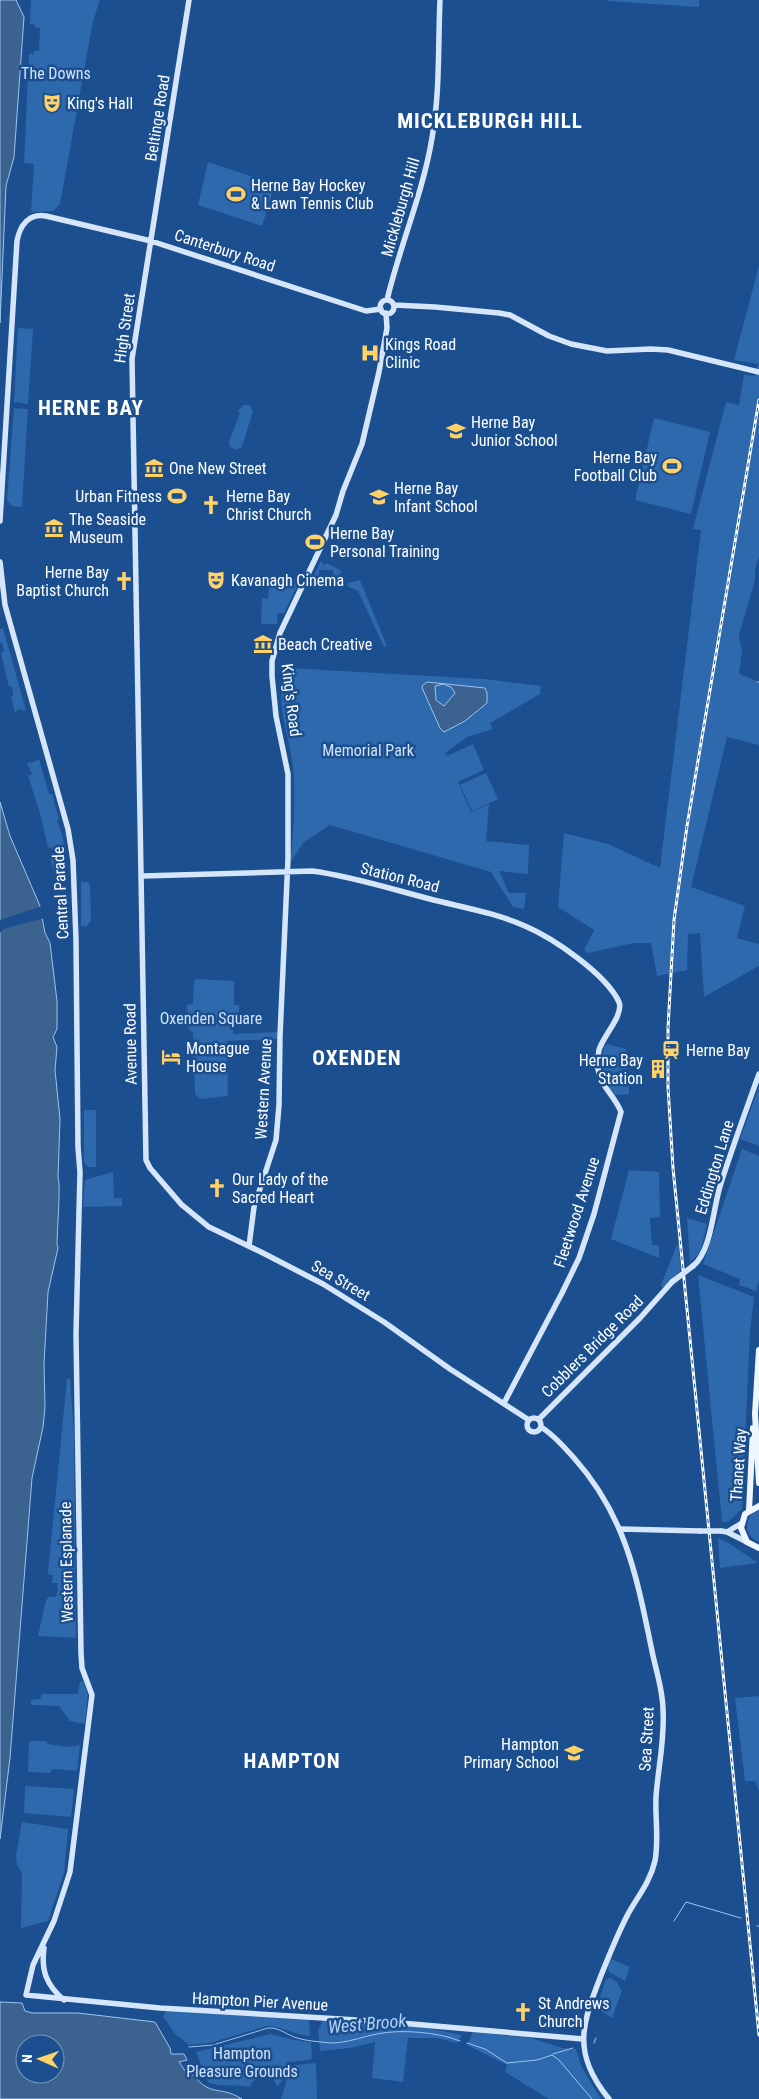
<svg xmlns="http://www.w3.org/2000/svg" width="759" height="2099" viewBox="0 0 759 2099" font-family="'Roboto Condensed',sans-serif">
<rect width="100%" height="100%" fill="#1b4f8f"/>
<!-- green -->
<path fill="#2e69ad" d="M31 0H100L93 21 60 204 53 211 31 212 34 164 24 163 29 54H34V51H39L40 28 35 27V24H30Z
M608 0H699V7L608 1Z
M208 162 275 184 262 226 198 205Z
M759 266V557L755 569V580L739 635 742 652 739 674 759 682V745L727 737 691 887 745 906 737 938 759 944V966L704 997 700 933 688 934 687 970 657 976 651 943H634L588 953 584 950 594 930 558 907 564 833 608 844 660 868 701 530 693 529 726 402 739 405 744 375 755 376 758 364 734 360Z
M18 328 33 329 28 404 14 402Z
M243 405H249L253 411 242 447 235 450 230 446 229 441 240 413 238 412Z
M14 408 28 409 22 507 12 506 7 500Z
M654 418 710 432 691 514 635 500Z
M321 561 324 565 327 563 342 571 333 586V570H319V589L310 583Z
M360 580 387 646 384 647 358 591 347 586 348 583Z
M292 581 298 584 284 613H278L277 624H263L261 622 262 598 268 599 269 584 291 585Z
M3 628 26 711 18 709 15 713 11 697 13 696 12 687H9L1 653 4 652 2 643H0V629Z
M289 668 484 679 541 686 540 694 490 723 493 729 467 737 445 753 447 756 473 744 484 770 458 782 471 812 489 804 486 841 529 845 528 874 499 871 509 893H526L524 909 513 907 491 872 330 825 304 842 291 861C293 828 297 794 292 761 288 729 272 698 289 668Z
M39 759 49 794H52L59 819 57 820 63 838 67 869 54 872 50 857 54 856 52 847 48 848 40 813 28 776 32 774 27 763 34 762Z
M486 773 498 799 472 811 460 785Z
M81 882H88L90 885 91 921 87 926H81Z
M197 979 234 981V1005H239V1018L233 1020V1034L277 1032V1039L227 1041 228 1094 227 1096 200 1099 195 1094 193 1032 189 1030 187 1005 193 1004 194 981Z
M607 1044 626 1049 628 1068 607 1076 603 1072 602 1060 604 1046Z
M628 1072 629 1094 615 1095 608 1085V1081Z
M759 1087V1146L740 1139Z
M84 1110H96V1167H88L84 1162Z
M742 1149 759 1156V1280L756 1291 739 1285 740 1279 703 1264Z
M629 1170 659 1172 660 1217 650 1218 652 1245H659V1258L611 1239Z
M113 1172 114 1198H122V1206L83 1207 85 1180Z
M687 1218 707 1224 700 1253 690 1262Z
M678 1242 681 1270 663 1288 661 1285Z
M698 1275 754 1297 750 1332 742 1509 728 1522H722Z
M67 1379H70L74 1434 76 1638 38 1636 46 1600 49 1597H56L58 1590 57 1583H52L53 1575H49L48 1572Z
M759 1510V1542C743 1535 743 1517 759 1510Z
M718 1538 730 1544 758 1563 720 1568Z
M83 1681 88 1694 85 1724 70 1721 59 1706 31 1705V1700L40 1699 42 1694H78L80 1682Z
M759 1696V1791L755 1781H745L735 1698Z
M29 1741H46L48 1744 68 1747 80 1745 77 1771 53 1769 50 1773 28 1772Z
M25 1786 74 1789 71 1817 24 1813Z
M22 1822 68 1829 64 1873 48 1921 21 1928 22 1873 17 1865 16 1855Z
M611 1959 630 1967 625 1981 609 1972 608 1966Z
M610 1978 617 1982 622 1991 612 2018 596 2008 606 1979Z
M166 2011 309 2019 310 2036C294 2035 282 2026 267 2026L210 2043 189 2045 175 2034 163 2016Z
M323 2020 411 2025 462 2035 457 2043 437 2038H408L403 2082 372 2078 375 2042 350 2048 320 2051 318 2030Z
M473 2032 531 2038 562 2048 576 2049 582 2068 601 2099H549L505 2072 507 2065 467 2045Z
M270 2034 295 2040 311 2042 312 2058 310 2060 288 2062 282 2081 277 2087 271 2073 253 2081 250 2087C237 2084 220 2088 208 2082L196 2052Z
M316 2063 317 2099H281L290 2069 295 2065Z"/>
<!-- water -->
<path fill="#3c6290" stroke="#9cc4f0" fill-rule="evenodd" d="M0 0H16L24 17 14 157 6 186 0 323Z
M427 682 485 688 487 693V703L465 721 444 732 440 728 423 690 422 686ZM443 684 451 687 455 693 444 706 436 700 435 686Z
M0 802 10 836 40 906 45 933 50 943 57 1001V1029L53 1037 57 1047 55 1070 60 1119 58 1177C61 1184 57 1232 57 1244L58 1248 48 1292 44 1364 45 1407 43 1427 32 1478 10 1758 0 1839Z
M0 2002 22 2003 25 2011 32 2013H78L155 2022 170 2048 171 2054H184L187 2060 179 2062 186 2072H191C211 2099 218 2084 242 2099H0ZM25 2044H55V2074H25Z"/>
<!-- pier -->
<path fill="#1b4f8f" d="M42 906 45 918 3 929 0 933V920Z"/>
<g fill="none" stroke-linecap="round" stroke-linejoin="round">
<!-- stream -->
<path stroke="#9cc4f0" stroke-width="1" d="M757 682H759
M674 1921 686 1902 741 1918
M757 1926H759
M467 2043 485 2049 507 2063 537 2060 552 2055 559 2060 592 2099
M594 2043 596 2038
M189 2047 213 2045 268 2028C279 2027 287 2035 297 2038 307 2041 321 2042 331 2043 347 2043 361 2037 377 2034 399 2029 439 2032 460 2041
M553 2054 573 2048"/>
<!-- secondary -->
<path stroke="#d6e6fa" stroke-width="5.5" d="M189 0 132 359 146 1160 150 1168 181 1204 209 1227 263 1253 323 1284 384 1322 450 1369 529 1420
M387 300C400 245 423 193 432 138 440 93 438 45 440 0
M380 307a7 7 0 1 1 14 0a7 7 0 1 1-14 0Z
M394 305 435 307 499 313 510 315 549 336 571 344 607 351 651 349 668 350 759 372
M0 521 17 241C20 225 29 213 46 216L151 241 366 311 381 309
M0 562 5 605 68 829 73 860 76 940 78 1147 80 1172 76 1334 81 1653 82 1668 92 1695 70 1872 54 1921 33 1965 26 1995 160 2008 389 2022 583 2039
M142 876 312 871C351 876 391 889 430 899 461 907 496 913 525 926 553 938 606 974 619 1002 624 1015 603 1036 599 1050 598 1055 598 1063 598 1069 601 1087 615 1096 621 1112L594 1214 579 1258 562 1293 504 1403
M249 1246 254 1207 276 1140 279 1105 280 1036 288 858V774L276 716 272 676V661L280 633 336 515 343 491 362 444 379 372 387 328 386 313
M693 1266C712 1251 713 1206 721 1183 733 1146 746 1110 759 1074
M527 1425a7 7 0 1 1 14 0a7 7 0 1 1-14 0Z
M539 1419 640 1318 672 1282
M541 1427C554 1435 564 1447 574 1458 626 1516 637 1578 652 1651 656 1671 663 1690 663 1710 665 1739 658 1768 656 1797 655 1818 659 1840 655 1861 650 1882 638 1896 628 1914 618 1933 610 1953 602 1973 582 2024 571 2052 609 2099
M621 1529 700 1531
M721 1531 727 1532 747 1542
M727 1532 742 1523
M44 1948C41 1970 46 1985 64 2000"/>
<!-- primary -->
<path stroke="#f0f6ff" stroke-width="6" d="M759 1350 755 1414 759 1483
M759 1506 745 1514 741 1528 747 1542 759 1548
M749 1511 753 1428"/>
<!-- rail casing -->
<g stroke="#fff" stroke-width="3">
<path id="rail" d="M759 400 687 826 674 920 668 1028V1087L673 1168 759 2035"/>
</g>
<!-- rail -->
<use href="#rail" stroke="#1b4f8f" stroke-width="1" stroke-dasharray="4" stroke-linecap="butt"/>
<!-- secondary-bridge -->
<path stroke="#d6e6fa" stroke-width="5.5" d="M672 1282 693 1266
M700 1531H721"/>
</g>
<!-- icons -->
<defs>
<g id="theatre-bare" transform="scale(1.5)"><path d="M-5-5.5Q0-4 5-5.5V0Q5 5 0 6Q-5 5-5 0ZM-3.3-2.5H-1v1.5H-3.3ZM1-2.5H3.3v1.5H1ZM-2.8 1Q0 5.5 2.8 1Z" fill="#ffd166" stroke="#1b4f8f" stroke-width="2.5" paint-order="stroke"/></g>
<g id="stadium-bare" transform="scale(1.5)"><path d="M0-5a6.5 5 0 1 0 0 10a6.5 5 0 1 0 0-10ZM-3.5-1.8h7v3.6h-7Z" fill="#ffd166" stroke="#1b4f8f" stroke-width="2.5" paint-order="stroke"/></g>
<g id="hospital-bare" transform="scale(1.5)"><path d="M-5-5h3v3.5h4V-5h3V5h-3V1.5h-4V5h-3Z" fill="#ffd166" stroke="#1b4f8f" stroke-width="2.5" paint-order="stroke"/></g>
<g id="school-bare" transform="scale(1.5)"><path d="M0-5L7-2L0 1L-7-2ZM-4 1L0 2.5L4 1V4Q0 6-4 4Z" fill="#ffd166" stroke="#1b4f8f" stroke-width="2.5" paint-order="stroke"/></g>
<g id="museum-bare" transform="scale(1.5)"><path d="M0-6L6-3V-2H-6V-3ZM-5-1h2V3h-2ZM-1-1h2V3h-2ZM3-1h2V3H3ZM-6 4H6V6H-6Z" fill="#ffd166" stroke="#1b4f8f" stroke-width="2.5" paint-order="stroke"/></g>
<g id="church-bare" transform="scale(1.5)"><path d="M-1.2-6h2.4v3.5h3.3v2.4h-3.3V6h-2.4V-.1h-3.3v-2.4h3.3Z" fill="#ffd166" stroke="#1b4f8f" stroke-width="2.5" paint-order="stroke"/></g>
<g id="station-bare" transform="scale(1.5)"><path d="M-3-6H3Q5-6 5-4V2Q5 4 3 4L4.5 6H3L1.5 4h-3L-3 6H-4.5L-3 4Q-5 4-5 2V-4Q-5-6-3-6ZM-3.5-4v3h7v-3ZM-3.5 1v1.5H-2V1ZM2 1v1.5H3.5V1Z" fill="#ffd166" stroke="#1b4f8f" stroke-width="2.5" paint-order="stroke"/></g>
<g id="hotel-bare" transform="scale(1.5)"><path d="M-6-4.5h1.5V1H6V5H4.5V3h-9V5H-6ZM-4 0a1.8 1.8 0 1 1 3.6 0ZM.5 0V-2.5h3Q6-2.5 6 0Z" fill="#ffd166" stroke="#1b4f8f" stroke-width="2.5" paint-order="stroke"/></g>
<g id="building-bare" transform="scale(1.5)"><path d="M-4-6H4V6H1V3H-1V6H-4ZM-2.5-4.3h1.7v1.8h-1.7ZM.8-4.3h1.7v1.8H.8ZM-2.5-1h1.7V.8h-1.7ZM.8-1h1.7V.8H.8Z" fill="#ffd166" stroke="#1b4f8f" stroke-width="2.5" paint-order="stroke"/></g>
</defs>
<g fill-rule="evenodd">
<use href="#theatre-bare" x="52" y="103"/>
<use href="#stadium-bare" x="236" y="194"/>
<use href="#hospital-bare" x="370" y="353"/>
<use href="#school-bare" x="456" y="431"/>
<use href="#stadium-bare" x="672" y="466"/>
<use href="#museum-bare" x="154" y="468"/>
<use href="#stadium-bare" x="177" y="496"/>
<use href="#school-bare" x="379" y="497"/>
<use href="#church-bare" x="211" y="505"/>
<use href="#museum-bare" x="54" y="528"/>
<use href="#stadium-bare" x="315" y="542"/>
<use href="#theatre-bare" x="216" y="580"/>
<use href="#church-bare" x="124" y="581"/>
<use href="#museum-bare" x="263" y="644"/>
<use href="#station-bare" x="671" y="1050"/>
<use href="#hotel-bare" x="171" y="1057"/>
<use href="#building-bare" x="658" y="1069"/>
<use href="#church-bare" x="217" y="1188"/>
<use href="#school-bare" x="574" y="1753"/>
<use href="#church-bare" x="523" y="2012"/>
</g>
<g text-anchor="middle" stroke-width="5" stroke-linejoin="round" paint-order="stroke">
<!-- park labels -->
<g font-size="16" fill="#cfe3fa" stroke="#1b4f8f">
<text x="56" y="79">The Downs</text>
<text x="368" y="756">Memorial Park</text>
<text x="211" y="1024">Oxenden Square</text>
<text x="242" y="2059">Hampton<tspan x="242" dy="18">Pleasure Grounds</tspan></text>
</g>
<!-- poi labels -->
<g font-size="16" fill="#fff" stroke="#1b4f8f" text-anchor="start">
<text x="67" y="109">King's Hall</text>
<text x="251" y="191">Herne Bay Hockey<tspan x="251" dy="18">&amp; Lawn Tennis Club</tspan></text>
<text x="385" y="350">Kings Road<tspan x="385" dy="18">Clinic</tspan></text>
<text x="471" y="428">Herne Bay<tspan x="471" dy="18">Junior School</tspan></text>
<text x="657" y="463" text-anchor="end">Herne Bay<tspan x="657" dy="18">Football Club</tspan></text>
<text x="169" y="474">One New Street</text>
<text x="394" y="494">Herne Bay<tspan x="394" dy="18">Infant School</tspan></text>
<text x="162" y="502" text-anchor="end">Urban Fitness</text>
<text x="226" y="502">Herne Bay<tspan x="226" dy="18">Christ Church</tspan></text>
<text x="69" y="525">The Seaside<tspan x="69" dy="18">Museum</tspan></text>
<text x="330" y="539">Herne Bay<tspan x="330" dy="18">Personal Training</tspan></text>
<text x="109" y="578" text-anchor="end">Herne Bay<tspan x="109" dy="18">Baptist Church</tspan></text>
<text x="231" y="586">Kavanagh Cinema</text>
<text x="278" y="650">Beach Creative</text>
<text x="186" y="1054">Montague<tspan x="186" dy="18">House</tspan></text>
<text x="686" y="1056">Herne Bay</text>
<text x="643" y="1066" text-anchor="end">Herne Bay<tspan x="643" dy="18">Station</tspan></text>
<text x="232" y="1185">Our Lady of the<tspan x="232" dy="18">Sacred Heart</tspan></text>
<text x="559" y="1750" text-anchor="end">Hampton<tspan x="559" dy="18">Primary School</tspan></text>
<text x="538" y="2009">St Andrews<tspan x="538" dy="18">Church</tspan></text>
</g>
<!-- street labels -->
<g font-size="16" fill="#fff" stroke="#1b4f8f">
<text transform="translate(157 118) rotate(-81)" y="6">Beltinge Road</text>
<text transform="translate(400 207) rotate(-74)" y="6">Mickleburgh Hill</text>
<text transform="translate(225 250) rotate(18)" y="6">Canterbury Road</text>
<text transform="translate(124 328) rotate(-82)" y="6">High Street</text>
<text transform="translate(292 700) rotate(83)" y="6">King's Road</text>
<text transform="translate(400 877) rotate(14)" y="6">Station Road</text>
<text transform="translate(60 893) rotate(-93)" y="6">Central Parade</text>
<text transform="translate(130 1044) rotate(-91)" y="6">Avenue Road</text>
<text transform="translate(263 1089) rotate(-87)" y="6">Western Avenue</text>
<text transform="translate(714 1167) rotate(-73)" y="6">Eddington Lane</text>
<text transform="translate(576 1212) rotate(-72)" y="6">Fleetwood Avenue</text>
<text transform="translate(341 1280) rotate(30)" y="6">Sea Street</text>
<text transform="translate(592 1346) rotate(-45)" y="6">Cobblers Bridge Road</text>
<text transform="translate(738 1465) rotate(-86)" y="6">Thanet Way</text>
<text transform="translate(66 1562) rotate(-91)" y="6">Western Esplanade</text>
<text transform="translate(646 1739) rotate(-87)" y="6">Sea Street</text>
<text transform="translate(260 2001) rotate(3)" y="6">Hampton Pier Avenue</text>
</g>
<!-- water labels -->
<g font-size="18" font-style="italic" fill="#b5d3f5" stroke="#1b4f8f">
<text transform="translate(367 2024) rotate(-5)" y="6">West Brook</text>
</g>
<!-- district labels -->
<g font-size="21" font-weight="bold" letter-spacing="1" fill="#fff" stroke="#1b4f8f">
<text x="490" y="128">MICKLEBURGH HILL</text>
<text x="91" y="415">HERNE BAY</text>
<text x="357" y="1065">OXENDEN</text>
<text x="292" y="1768">HAMPTON</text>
</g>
</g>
<!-- north arrow -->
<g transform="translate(40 2059) rotate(272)"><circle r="24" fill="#1b4f8f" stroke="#7695bc"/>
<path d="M0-4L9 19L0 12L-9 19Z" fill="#ffd166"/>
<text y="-8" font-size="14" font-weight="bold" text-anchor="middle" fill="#ffffff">N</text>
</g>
</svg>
